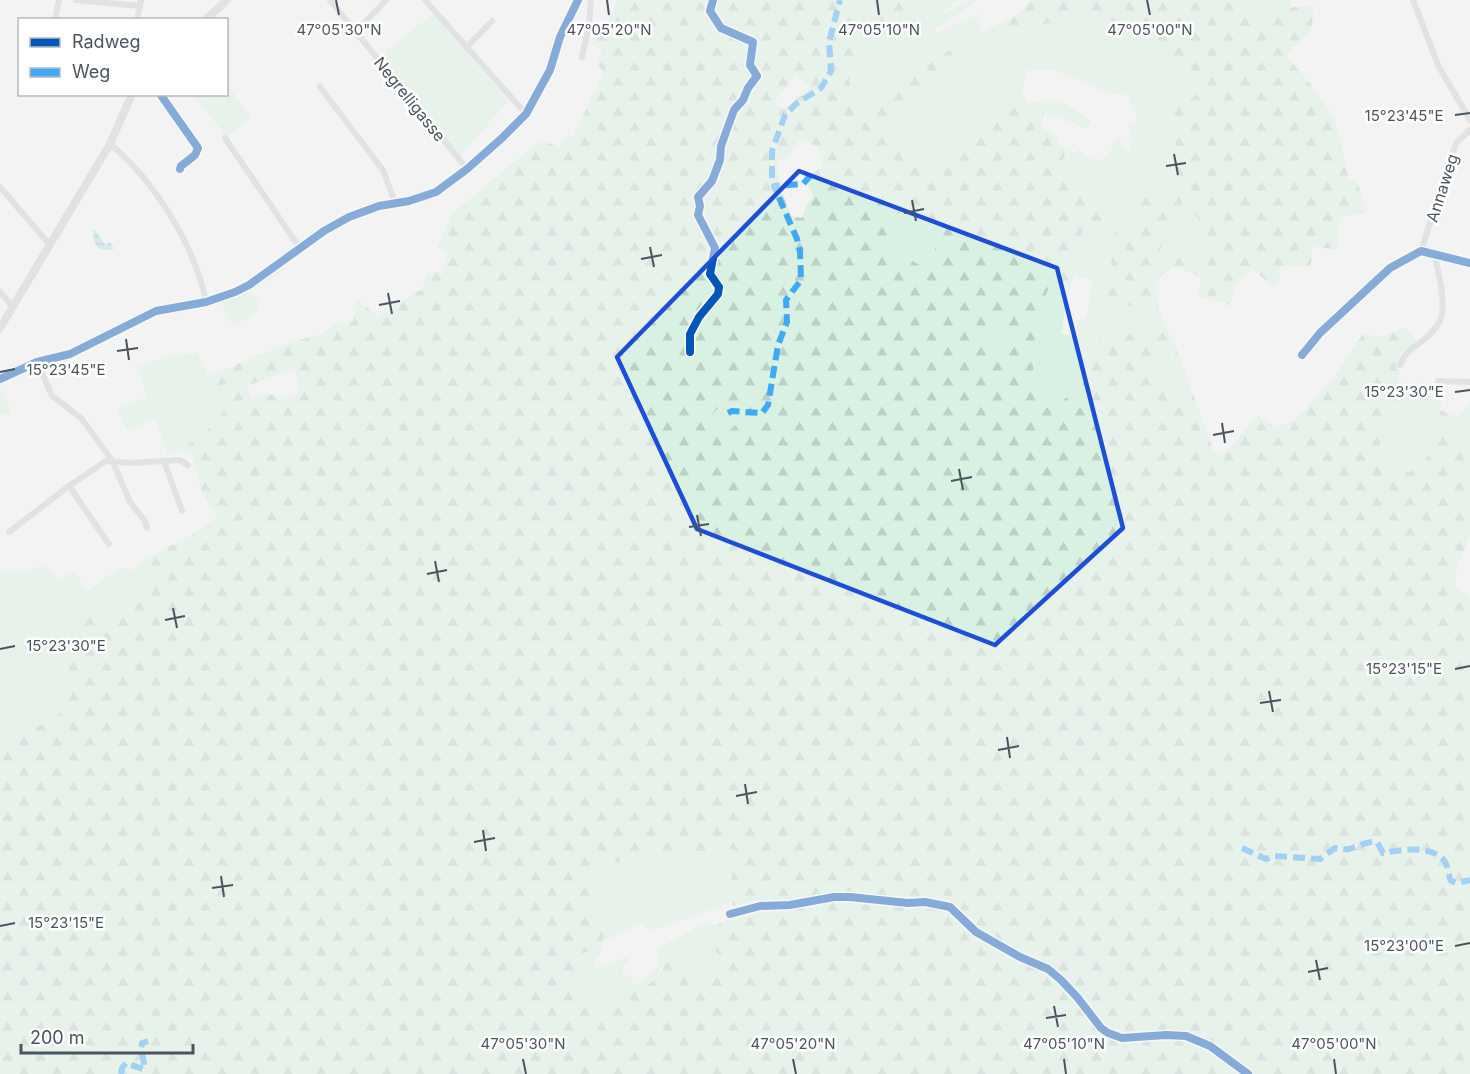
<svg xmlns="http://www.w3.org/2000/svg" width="1470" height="1074" viewBox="0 0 1470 1074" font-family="Inter,sans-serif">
<defs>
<pattern id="forest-firs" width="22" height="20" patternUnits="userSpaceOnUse" patternTransform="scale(1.5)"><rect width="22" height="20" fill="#d9f1e2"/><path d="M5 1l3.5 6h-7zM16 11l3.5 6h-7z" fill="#bcd1c4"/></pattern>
<pattern id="water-rules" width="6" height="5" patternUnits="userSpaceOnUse" patternTransform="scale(1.5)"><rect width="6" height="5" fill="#afe0ed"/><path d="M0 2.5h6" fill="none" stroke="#90b8c3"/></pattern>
</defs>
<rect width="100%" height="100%" fill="#f3f3f3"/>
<!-- green -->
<path fill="#d9f1e2" d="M856 0H878L880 38 894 32 905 12 920 0H959L935 17 971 0H978L933 31 940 32 979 14 980 34 933 59 865 122 849 81 859 34Z
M1254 0H1289L1292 7 1248 12Z
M434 13 508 101 460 156 379 57Z
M1089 17C1139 21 1168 57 1199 93L1168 113 1177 153 1176 184 1179 190 1168 197 1150 189 1133 195 1138 205 1135 217 1139 234 1134 238 1126 226 1121 212 1103 205 1093 192 1074 187 1065 176 1062 161 1067 150 1075 153 1079 149 1089 159 1100 160 1109 155 1114 140 1119 138 1125 151 1131 150 1132 136 1128 126 1139 121 1127 95 1110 93 1055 70H1027L1022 90 1028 104 1018 106 991 124 964 136 951 148 942 174 923 165 888 131 894 123 892 120 936 73 987 38 1013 25 1035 26 1067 19Z
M227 84 251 118 226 136 194 95 226 94Z
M1044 101H1062L1091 121 1086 129 1074 123 1044 113 1046 107Z
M1188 203C1202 217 1210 252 1197 269L1185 260 1161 253 1160 249 1182 204Z
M898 213 930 225 935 249 934 261 925 268 907 258H891L889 250 894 215Z
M1087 222 1113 223 1116 232 1112 253 1108 299 1117 308 1136 305 1150 315 1153 326C1130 336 1127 336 1105 326L1082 386 1059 403 1045 408C1042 403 1038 398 1036 392 1028 368 1039 310 1049 287L1069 290 1061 334 1073 336 1080 319H1086L1093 281 1074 275 1076 246Z
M280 267 284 270 251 291 259 304 257 312 233 327 221 302 249 289Z
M980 333H997L1018 337 1012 350 992 355 987 341Z
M197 352 209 376 211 388 232 382 233 409C221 412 217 421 207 429 195 440 183 450 168 454L155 419 127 430 117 409 147 397 138 367 167 357Z
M1178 353 1191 389 1181 397 1171 400 1166 388 1151 375 1147 363 1172 357Z
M1399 381 1428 389 1426 394 1442 401 1439 409 1440 429 1424 464 1409 472 1390 469 1378 449 1394 421Z
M0 387 12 411 8 415 0 414Z
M1470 402V451L1450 427Z
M734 406 737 423 729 431 716 429 709 419 718 408Z
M143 560 149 589 118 620 66 654 61 712 0 751V571L27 573 43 564 60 580 74 572 87 591 122 567 131 571Z
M734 849 731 903 655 929H647L641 924 603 941 602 929 582 881 597 866 631 860Z
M703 924 718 925 714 932 716 952 731 961 724 972 696 976 677 968H661L657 978 632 995 600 1001 583 997 569 983 579 965 577 955 601 947 600 954 594 963 596 968 627 957 629 959 623 968V974L632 977 634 984 637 983 639 984 655 968 658 967 659 957 657 949Z"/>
<!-- forest -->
<path fill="url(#forest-firs)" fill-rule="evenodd" d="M618 0H856L859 34 849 81 865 122 933 59 1023 11 1030 0H1254L1249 12 1313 5 1312 30 1286 55 1317 92 1335 120 1349 180H1357L1366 213 1340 217 1337 250 1312 246 1311 266H1280L1279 284 1273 286 1253 270 1238 281 1230 305 1198 296 1201 277 1176 267 1165 272 1155 281 1159 311 1178 353 1157 364 1147 363C1148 375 1157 378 1164 387 1167 390 1169 395 1171 400L1181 397 1191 389 1214 452 1225 454 1257 415 1277 427 1296 419 1333 378 1362 335 1384 336 1405 327 1418 343 1399 353 1396 369 1400 370 1394 421 1378 449 1390 468 1409 472 1424 464 1440 429 1439 409 1458 418 1450 427 1470 451V535L1456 572 1455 587 1470 597V1074H0V751L61 712 66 654 89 617 104 610 118 619 148 589 143 560 192 535 217 517 202 493 192 455 181 450 208 429 224 411 233 409 232 382 210 388 209 376 291 342 323 334 334 324 353 321 358 299 377 316 422 289 428 273 442 271 449 254 438 246 452 214 540 140 559 147 566 135 573 137 604 71 597 66 602 50 593 44 608 24ZM1089 17C1139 21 1167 57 1199 93L1168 113 1177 153 1176 184 1179 190 1168 197 1150 189 1139 188 1133 195 1138 205 1134 217 1139 234 1134 238 1126 226 1121 212 1104 205 1093 192 1075 187 1065 176 1062 161 1067 150 1057 142 1059 138 1040 127 1046 107 1044 101 1018 106 991 124 964 136 951 148 942 173 923 165 889 132 894 123 892 119 936 73 987 38 1013 25 1035 26 1067 19ZM795 76 811 87C803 96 792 100 784 110L774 102ZM799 140 818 146 823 164 806 181 814 197 806 205 802 218 791 216 780 187 777 162 790 156ZM1188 203C1202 217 1210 252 1197 269L1185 260 1161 253 1160 249 1182 204ZM898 213 930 225 935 249 934 261 925 268 907 258H891L889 250 894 215ZM1087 222 1113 223 1116 232 1112 253 1108 299 1117 308 1137 305 1150 315 1153 326C1130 336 1127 336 1105 326L1082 386 1059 403 1045 408C1042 403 1038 398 1036 392 1028 368 1039 310 1049 287L1069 290 1074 275 1076 246ZM981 333H997L1018 337 1012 350 993 354 987 341ZM295 368 299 392C295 394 290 397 285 397 269 397 271 390 252 399L247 386ZM734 406 737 423 729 431 716 429 709 419 718 408ZM733 849 731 903 734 906 770 899 788 902 791 907C781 913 769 910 758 910 751 911 723 920 718 925 711 931 706 940 702 948L715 947 716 952 730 960 724 972C701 975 686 977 669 959 664 965 661 973 656 978 642 993 601 1008 583 997 578 994 574 988 570 984L579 965 577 955 601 947C610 926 591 899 582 881L597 866 631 860Z
M877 0H920L905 12 894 32 880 39Z"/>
<!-- water -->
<path fill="url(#water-rules)" d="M95 230 104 243 106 245 110 242 114 249 103 250 98 248 94 242 93 231Z"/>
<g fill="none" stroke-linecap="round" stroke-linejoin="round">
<!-- stream -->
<path stroke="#afe0ed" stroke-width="1.5" d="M1406 263 1421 255"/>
<!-- minor -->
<path stroke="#ccced1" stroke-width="6" d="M76 0 140 6
M330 0 467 169
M425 0 526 114
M1413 0 1439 67 1470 120
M56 15 59 0
M137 20 141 0
M356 32 386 0
M466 48 492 21
M582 57 589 25 591 0
M320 87 383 170 395 203
M225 138 299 247
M110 144C153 179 196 247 206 302
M0 187 50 245
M1421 251 1455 146 1457 142 1470 130
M0 292 13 307
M1302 355 1320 333 1390 268 1421 251 1470 263
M37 362 52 396 81 418 112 460 130 502 145 521 147 528
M1400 365C1405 351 1415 347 1426 338 1432 333 1440 323 1442 315 1445 297 1438 270 1434 253
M0 379 37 362 70 354 156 311 206 302 235 292 249 285 324 231 349 217 379 206 409 201 436 192 467 169 502 138 526 114 550 70 560 37 578 0
M1438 381 1470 382
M164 461 182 511
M69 486 109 544
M9 532 69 486 106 461 131 463 180 460 188 465
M730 914 760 906 790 905 834 897H850L908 903 925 902 950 907 976 932 1020 957 1048 969 1061 980 1077 997 1101 1028 1108 1033 1122 1038 1166 1035 1186 1036 1210 1046 1248 1074"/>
<!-- tertiary -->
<path stroke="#ccced1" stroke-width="8" d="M205 20 227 0
M0 328 110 144 132 94"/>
<!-- quiet -->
<path stroke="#3fa9f5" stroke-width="6" stroke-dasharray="12 6" stroke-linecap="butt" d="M772 178V151L785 115 796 104 821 88 831 71 829 42 840 0
M728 413 732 411 762 413 768 405 778 345 787 322 786 300 801 280 800 251 797 239 774 186 803 184 810 176
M1242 848 1266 859 1274 856 1320 859 1335 848C1340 848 1343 850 1349 849 1359 846 1367 841 1377 842L1383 853C1399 850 1430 845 1443 859 1448 864 1448 875 1451 881L1457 883 1470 880
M121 1074 122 1068 126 1063 143 1069 145 1068 141 1048 142 1043 148 1041"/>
<!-- cycleway casing -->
<g stroke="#fff" stroke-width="11">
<path id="cycleway" d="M160 94 198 148 195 155 181 166 180 169
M690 352V334L699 317 718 294 719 287 710 274 715 248 698 215 700 206 698 197 712 181 720 160 721 146 734 110 743 100 748 88 757 76 750 65 753 42 721 28 710 11 713 0
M1302 355 1320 333 1390 268 1421 251 1470 263
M0 379 37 362 70 354 156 311 206 302 235 292 249 285 324 231 349 217 379 206 409 201 436 192 467 169 502 138 526 114 550 70 560 37 578 0
M730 914 760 906 790 905 834 897H850L908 903 925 902 950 907 976 932 1020 957 1048 969 1061 980 1077 997 1101 1028 1108 1033 1122 1038 1166 1035 1186 1036 1210 1046 1248 1074"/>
</g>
<!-- cycleway -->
<use href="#cycleway" stroke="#0057b8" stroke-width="8"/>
</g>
<!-- marked area -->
<path d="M0 0H1470V1074H0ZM799 171 1057 268 1123 528 995 645 697 529 617 357Z" fill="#f3f3f3" fill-opacity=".55" fill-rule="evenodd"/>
<path fill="none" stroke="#1d4ed8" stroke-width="4.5" stroke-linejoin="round" d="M799 171 1057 268 1123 528 995 645 697 529 617 357Z"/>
<!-- ticks -->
<path fill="none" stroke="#4a555f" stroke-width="2" d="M336 0 339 15M607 0 609 15M877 0 879 15M1147 0 1150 15M1455 115 1470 113M1174 154 1178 175M1166 166 1186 163M912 200 916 221M904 213 924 209M650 247 654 267M641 259 662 255M388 293 392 314M379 305 400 301M126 339 129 360M117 351 138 348M0 372 15 369M1455 392 1470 390M1222 423 1225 443M1213 435 1234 431M959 469 963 490M951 481 972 477M697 515 701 536M689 527 709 524M435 561 439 582M427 574 447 570M173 608 177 628M165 620 185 616M0 649 15 646M1455 669 1470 666M1269 691 1273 712M1260 703 1281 700M1007 737 1010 758M998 750 1019 746M745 784 748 804M736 796 757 792M483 830 486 851M474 842 495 838M221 876 224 897M212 888 233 885M0 926 15 923M1455 946 1470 943M1316 960 1320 980M1308 972 1328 968M1054 1006 1058 1027M1046 1018 1066 1015M523 1059 526 1074M793 1059 796 1074M1064 1059 1066 1074M1334 1059 1336 1074"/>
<g text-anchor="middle" stroke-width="5" stroke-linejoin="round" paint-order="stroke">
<!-- street labels -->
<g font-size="16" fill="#4a555f" stroke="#fff">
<text transform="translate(410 99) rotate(51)" y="6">Negrelligasse</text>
<text transform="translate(1442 188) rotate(-72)" y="6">Annaweg</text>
</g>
</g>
<g font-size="15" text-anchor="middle" fill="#4a555f" stroke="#fff" stroke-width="5" stroke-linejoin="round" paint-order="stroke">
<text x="339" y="35">47°05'30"N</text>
<text x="609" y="35">47°05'20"N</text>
<text x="879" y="35">47°05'10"N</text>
<text x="1150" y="35">47°05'00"N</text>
<text x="1404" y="121">15°23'45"E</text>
<text x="66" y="375">15°23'45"E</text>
<text x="1404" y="397">15°23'30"E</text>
<text x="66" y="651">15°23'30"E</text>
<text x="1404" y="674">15°23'15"E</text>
<text x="66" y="928">15°23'15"E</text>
<text x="1404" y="951">15°23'00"E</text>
<text x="523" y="1049">47°05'30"N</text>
<text x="793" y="1049">47°05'20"N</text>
<text x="1064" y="1049">47°05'10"N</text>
<text x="1334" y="1049">47°05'00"N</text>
</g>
<!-- legend -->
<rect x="18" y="18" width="210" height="78" fill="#ffffff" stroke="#b7bbbf" stroke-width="1.5"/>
<rect x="30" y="38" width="30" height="9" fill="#0057b8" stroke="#b7bbbf" stroke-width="1.5"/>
<text x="72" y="48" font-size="18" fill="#4a555f">Radweg</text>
<rect x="30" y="68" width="30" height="9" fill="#3fa9f5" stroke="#b7bbbf" stroke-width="1.5"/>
<text x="72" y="78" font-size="18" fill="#4a555f">Weg</text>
<!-- scale -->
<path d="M21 1044v9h172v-9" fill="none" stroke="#4a555f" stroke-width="3"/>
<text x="30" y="1044" font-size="18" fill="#4a555f" stroke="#ffffff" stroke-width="4.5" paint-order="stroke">200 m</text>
</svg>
